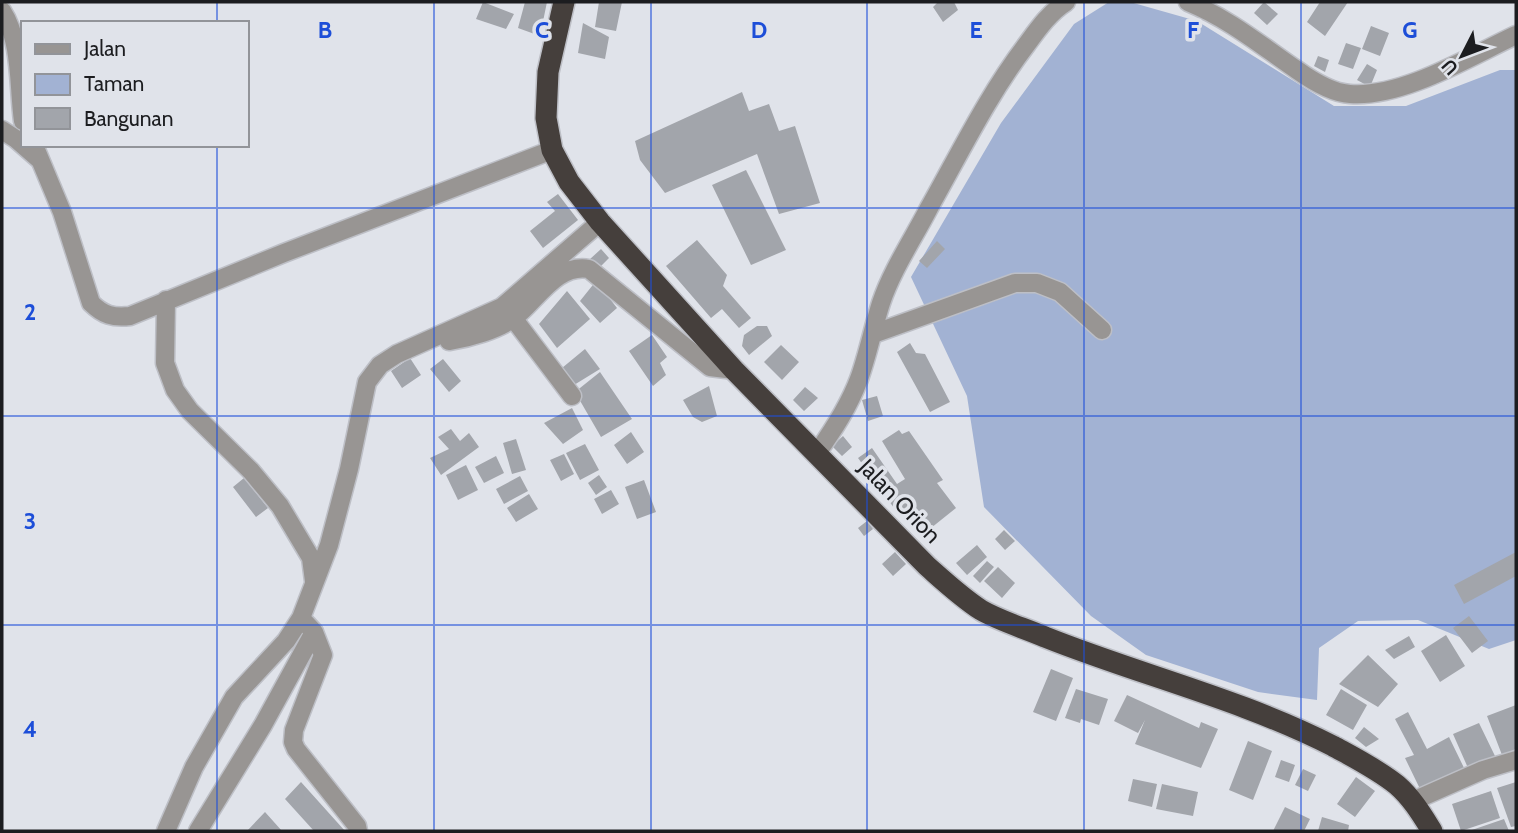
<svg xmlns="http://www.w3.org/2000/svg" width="1518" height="833" viewBox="0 0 1518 833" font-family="Cabin,sans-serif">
<rect width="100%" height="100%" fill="#e0e3ea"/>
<!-- green -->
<path fill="#a2b2d3" d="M1109 2H1130L1197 21 1334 106H1406L1500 70H1516V640L1489 649 1418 620 1358 621 1319 648 1317 700 1258 692 1146 655 1091 616 984 507 967 396 911 277 1001 123 1074 24Z"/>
<!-- building -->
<path fill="#a2a5ab" d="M483 2 514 14 506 29 476 19Z
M525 2H547L540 36 518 28Z
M599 2H622L616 31 595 27Z
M938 2H954L958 10 943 22 933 7Z
M1264 2 1278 14 1267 25 1254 13Z
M1320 2H1348L1325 36 1307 22Z
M583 23 609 37 605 59 578 53Z
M1371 26 1389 33 1380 56 1362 49Z
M1346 43 1361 48 1353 69 1338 64Z
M1318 56 1329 60 1325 72 1314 66Z
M1367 64 1377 70 1370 87 1357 80Z
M742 92 749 111 769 104 779 131 795 126 820 203 779 214 757 154 665 193 640 160 635 141Z
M746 170 786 250 751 265 712 185Z
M558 194 578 220 543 248 530 231 555 211 547 202Z
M697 240 727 275 723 286 751 318 739 328 722 309 711 318 666 266Z
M937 241 945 249 927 268 919 261Z
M601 249 609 258 598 269 589 260Z
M596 281 617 308 600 323 580 301Z
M567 291 590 319 557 348 539 324Z
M757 326H767L772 336 749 355 742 346 744 335Z
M652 335 667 357 660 363 666 375 653 386 629 351Z
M910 343 916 353 925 354 950 402 930 412 897 352Z
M781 345 799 362 782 380 764 362Z
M585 349 600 369 574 385 562 368Z
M410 358 421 375 402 388 391 371Z
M443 359 461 381 449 392 430 369Z
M600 372 632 419 601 437 575 392Z
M709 386 717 416 702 422 693 417 683 400Z
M805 387 818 398 804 411 793 400Z
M877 396 883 416 868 421 862 400Z
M572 408 583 430 563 444 544 423Z
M451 429 460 441 469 433 479 447 441 475 430 458 449 449 438 437Z
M899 430 902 434 909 431 943 480 937 483 956 508 931 528 920 515 910 524 894 508 858 458 872 448 897 484 905 479 882 441Z
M631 432 644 452 627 464 614 445Z
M843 436 852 447 842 456 832 446Z
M516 439 526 470 512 474 503 443Z
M585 444 599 470 580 480 566 453Z
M564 454 574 474 561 481 550 460Z
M496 456 504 473 484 483 475 467Z
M466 465 478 490 458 500 446 475Z
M599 475 607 487 596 495 588 483Z
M520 476 528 491 504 504 496 489Z
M244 478 268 508 256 517 233 487Z
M644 480 656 512 637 519 625 487Z
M611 490 619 504 602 514 594 499Z
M529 494 538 509 516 522 507 508Z
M867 521 873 529 864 536 858 528Z
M1004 530 1015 541 1005 550 995 539Z
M977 545 987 557 967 575 956 563Z
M895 552 906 564 893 576 882 564Z
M1516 552V576L1464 604 1454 585Z
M987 561 994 567 980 583 973 576Z
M998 567 1015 583 1002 598 984 581Z
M1469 616 1488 641 1472 653 1453 628Z
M1446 635 1465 666 1440 682 1421 651Z
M1409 636 1415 647 1394 659 1385 650Z
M1368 655 1398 684 1378 707 1339 684Z
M1051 669 1073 678 1056 721 1033 712Z
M1076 689 1108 699 1099 725 1081 719 1080 723 1065 718Z
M1341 689 1367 705 1353 730 1326 715Z
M1127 695 1199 728 1201 722 1218 729 1201 768 1135 744 1145 720 1138 733 1114 721Z
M1516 705V749L1502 755 1487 716Z
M1408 712 1427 749 1449 737 1466 772 1422 793 1405 758 1414 755 1395 719Z
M1479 723 1495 756 1468 768 1453 734Z
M1364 727 1379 739 1366 747 1355 738Z
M1248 741 1272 751 1253 800 1229 790Z
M1281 760 1295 765 1289 782 1275 777Z
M1303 769 1316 775 1308 791 1295 785Z
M1356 777 1375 791 1355 817 1337 804Z
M1133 779 1157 784 1152 807 1128 801Z
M301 782 345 831H314L285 799Z
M1516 782V826L1511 827 1497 788Z
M1162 784 1198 792 1193 816 1156 809Z
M1491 791 1500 818 1461 831 1452 804Z
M1285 807 1310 819 1304 831H1273Z
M265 812 282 831H247Z
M1322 817 1349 825 1348 831H1318Z
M1504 819 1509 831H1469Z"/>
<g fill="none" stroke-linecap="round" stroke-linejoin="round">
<!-- minor casing -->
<g stroke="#bdbfc6" stroke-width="21">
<path id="minor" d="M1188 2C1231 20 1259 44 1297 70 1311 80 1333 93 1350 94 1402 98 1469 57 1516 35
M2 11C22 42 18 85 23 121
M2 130 16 139 40 160
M34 145 62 212 91 303C103 315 113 318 130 316L284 253 552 150
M166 300 165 363 175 390 190 411 251 471 280 506 311 558 314 581
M513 318 572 396
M873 334 1015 283H1037L1060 292 1102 330
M449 341C469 338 498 330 515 317 537 300 557 263 589 269L710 367 734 370
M817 453C834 429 849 406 859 379 868 354 873 328 881 303 892 270 913 239 929 208 960 153 988 95 1027 44 1038 29 1050 12 1066 2
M314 632 323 655 294 730 293 742 296 749 357 826 358 831
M1413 801 1483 770 1516 760
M166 831 194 767 234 697 286 641 301 618 329 545 349 469 367 382 380 365 397 354 502 307 600 222
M198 831 263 725 314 632 301 618"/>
</g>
<!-- highway casing -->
<g stroke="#bdbfc6" stroke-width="24">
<path id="highway" d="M564 2 548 72 546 118 552 150 569 182 600 222 734 370 927 566C944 581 961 597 981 610 1000 621 1024 628 1045 637 1140 675 1241 699 1333 746 1355 758 1377 769 1397 785 1412 798 1422 815 1432 831"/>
</g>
<!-- minor -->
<use href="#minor" stroke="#989593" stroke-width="18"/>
<!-- highway -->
<use href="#highway" stroke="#453f3c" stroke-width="21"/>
</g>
<!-- grid -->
<path fill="none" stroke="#1d4ed8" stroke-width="2" stroke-opacity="0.55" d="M217 2V23M434 2V831M651 2V831M867 2V831M1084 2V831M1301 2V831M217 145V831M2 208H1516M2 416H1516M2 625H1516"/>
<g text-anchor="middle" stroke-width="7" stroke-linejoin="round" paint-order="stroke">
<!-- street labels -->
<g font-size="23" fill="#1c1d20" stroke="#e0e3ea">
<text transform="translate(900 501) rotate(46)" y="8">Jalan Orion</text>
</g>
</g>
<g font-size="23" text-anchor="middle" font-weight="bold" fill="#1d4ed8" stroke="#e0e3ea" stroke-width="7" stroke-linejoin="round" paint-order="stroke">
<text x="325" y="38">B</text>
<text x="542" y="38">C</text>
<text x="759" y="38">D</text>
<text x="976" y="38">E</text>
<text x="1193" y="38">F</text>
<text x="1410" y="38">G</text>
<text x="30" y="320">2</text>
<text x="30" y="529">3</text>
<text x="30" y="737">4</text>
</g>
<!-- border -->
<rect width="1518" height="833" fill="none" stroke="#1c1d20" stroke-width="7"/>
<!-- legend -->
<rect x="21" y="21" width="228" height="126" fill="#e0e3ea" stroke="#929499" stroke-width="2"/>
<rect x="35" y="44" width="35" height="10" fill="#989593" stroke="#929499" stroke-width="2"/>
<text x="84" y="56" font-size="21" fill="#1c1d20">Jalan</text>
<rect x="35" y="74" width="35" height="21" fill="#a2b2d3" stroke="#929499" stroke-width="2"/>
<text x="84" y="91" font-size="21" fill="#1c1d20">Taman</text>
<rect x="35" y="108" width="35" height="21" fill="#a2a5ab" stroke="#929499" stroke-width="2"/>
<text x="84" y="126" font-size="21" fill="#1c1d20">Bangunan</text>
<!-- north arrow -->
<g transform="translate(1462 56) rotate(228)" stroke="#e0e3ea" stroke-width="5" paint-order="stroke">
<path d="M0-5L12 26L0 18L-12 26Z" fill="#1c1d20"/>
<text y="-10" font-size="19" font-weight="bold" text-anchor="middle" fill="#1c1d20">U</text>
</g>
</svg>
